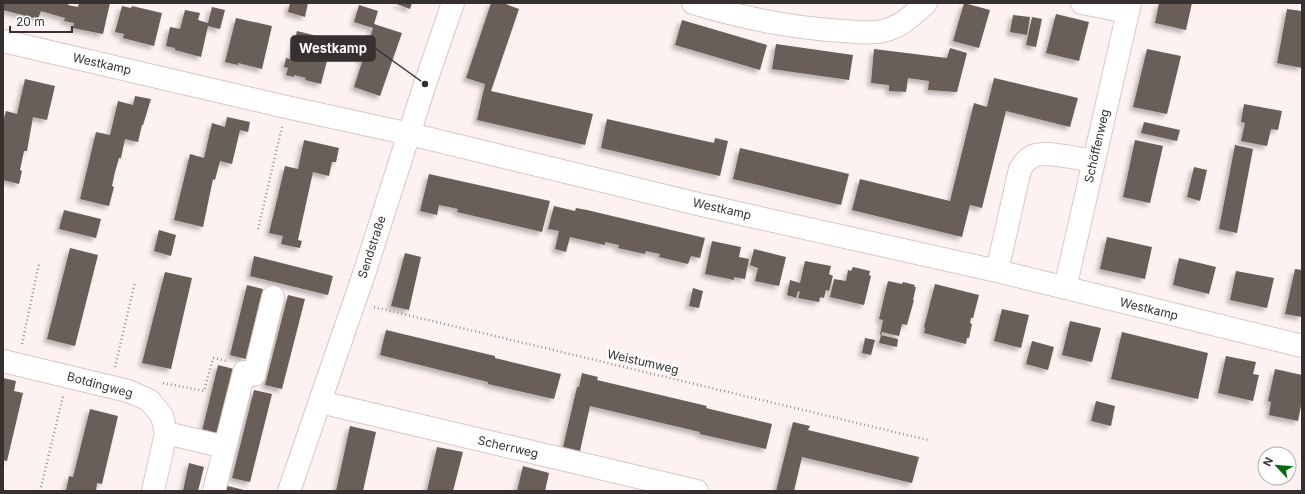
<svg xmlns="http://www.w3.org/2000/svg" width="1305" height="494" viewBox="0 0 1305 494" font-family="Inter,sans-serif">
<defs>
<filter id="shadow"><feDropShadow dx="-3.5" dy="3.5" stdDeviation="2" flood-color="#0004"/></filter>
</defs>
<rect width="100%" height="100%" fill="#fdf2f1"/>
<!-- building -->
<path fill="#6b5e58" filter="url(#shadow)" d="M3 3H69L68 5 78 7 79 3H110L103 34 73 28 74 23 64 21 65 18 41 11 38 19 3 10Z
M290 3H308L305 17 288 12Z
M394 3H412L410 9Z
M491 3H503L519 9 491 91 593 114 585 145 477 120 485 84 466 78Z
M964 3 990 10 979 48 953 41Z
M1159 3H1192L1186 30 1155 23Z
M359 5 378 11 374 24 402 33 380 96 354 87 363 59 357 57 360 49 366 51 373 28 354 22Z
M122 6 131 8 132 6 162 13 154 46 123 38 124 34 115 32Z
M212 7 225 10 220 29 208 26 201 57 175 50V48L166 46 170 27 180 29 185 10 200 13 198 20 208 23Z
M1287 9 1302 11V68L1277 63Z
M1056 14 1089 22 1079 61 1046 53Z
M1013 15 1030 17 1027 35 1010 32Z
M1032 17 1042 19 1036 47 1026 45Z
M236 18 272 26 262 69 238 63V65L225 62Z
M682 20 767 45 760 70 675 45Z
M297 31 317 36 314 49 329 53 321 84 305 80 306 78 294 75V77L286 75 288 68 284 67 286 58 290 59Z
M776 44 853 55 849 80 772 69Z
M950 48 967 53 957 92 928 90 929 81 908 78 906 92 889 91V85L871 83 874 49 947 58Z
M1147 49 1181 56 1167 114 1133 107Z
M994 78 1078 98 1070 127 1006 111 982 208 970 205 962 237 852 210 860 179 950 201 974 103 987 107Z
M25 79 55 86 47 120 33 117 27 151H24L20 170 22 171 19 184 3 180V122L6 111 17 114Z
M135 96 151 99 143 125H142L138 142 125 139 121 158H119L115 172 112 186 114 187 109 206 80 199 96 132 110 135 118 101 133 105Z
M1244 104 1282 111 1278 130 1271 129 1267 146 1241 141 1245 123 1241 122Z
M227 117 250 122 248 132 240 130 232 164 220 161 215 180 213 179 203 227 174 220 190 154 204 158 212 123 225 127Z
M607 119 714 143 715 138 728 141 720 176 601 148Z
M1144 122 1180 130 1177 141 1141 133Z
M304 140 339 148 336 162H332L329 176 313 172 298 240 302 241 300 248 281 244 283 236 269 233 285 166 298 169Z
M1135 140 1163 146 1150 203 1123 197Z
M1235 145 1253 149 1237 233 1219 229Z
M740 148 849 174 841 205 733 179Z
M1194 167 1207 170 1200 201 1187 197Z
M429 174 550 201 542 232 457 212 458 209 439 205 437 215 420 211Z
M554 206 575 211 576 208 587 210 705 238 700 258 691 256 688 264 659 257 660 254 646 251 645 254 618 248 619 245 605 242V245L570 237 566 252 555 249 559 231 548 229Z
M64 210 101 219 96 238 59 229Z
M159 230 176 235 171 256 154 251Z
M1107 237 1152 247 1145 279 1100 269Z
M712 241 741 247 739 257 749 259 745 279 734 277V280L705 274Z
M70 248 98 255 75 346 47 339Z
M754 249 786 257 779 286 755 281 758 268 750 265Z
M405 253 421 257 409 310 391 306Z
M254 256 333 276 328 295 250 276Z
M1179 258 1216 267 1209 294 1173 285Z
M805 261 831 266 829 274 833 276 829 291 826 290 824 298 820 297 819 302 798 298 800 292 798 291 796 298 787 295 790 280 800 283Z
M853 267 870 271 869 275 871 276 864 305 830 297 834 279 846 281 848 270 851 271Z
M1295 269 1302 270V317L1285 314Z
M1236 271 1274 278 1267 308 1230 300Z
M165 272 192 278 171 369 142 363Z
M888 281 902 284 903 282 915 285 914 287H916L913 300H914L907 325 902 324 899 336 882 332 881 335 898 339 897 347 879 343 881 335H880L883 320 879 319Z
M935 284 979 295 973 318H971L970 323 972 324 969 338H967L966 344 924 333 925 328 924 327Z
M247 285 263 289 246 359 230 355Z
M693 288 703 291 699 308 689 306Z
M288 295 305 299 282 389 265 385Z
M1002 309 1029 315 1021 348 994 341Z
M1070 321 1101 328 1092 362 1062 355Z
M386 330 495 356V358L561 374 554 399 488 384V382L380 355Z
M1122 332 1208 353 1198 399 1111 379Z
M865 338 875 340 871 355 862 353Z
M1032 341 1054 347 1048 370 1026 364Z
M1226 356 1256 362 1253 374 1259 375 1253 401 1218 393Z
M218 365 234 369 217 439 201 435Z
M1275 369 1302 375V401L1298 421 1269 415 1271 402 1268 401Z
M582 373 598 377 597 380 707 406 706 408 772 424 766 449 700 434V432L590 406 580 451 563 447 577 387H579Z
M3 378 16 381 14 391 23 393 7 461 3 460Z
M254 390 272 394 250 482 232 478Z
M1096 401 1115 406 1111 426 1091 421Z
M90 409 118 416 102 484 97 483 96 491H66L69 476 73 477Z
M793 422 810 426 808 430 919 457 912 483 802 457 794 491H776Z
M350 426 376 432 363 491H336Z
M437 447 463 452 453 491H427Z
M189 463 204 467 198 491H183Z
M523 466 549 473 545 491H517Z
M224 485 244 490V491H223Z"/>
<g fill="none" stroke-linecap="round" stroke-linejoin="round">
<!-- minor casing -->
<g stroke="#d8c7c5" stroke-width="24">
<path id="minor" d="M693 3C742 18 793 28 843 31 856 32 870 34 883 31 901 27 913 15 926 3
M1082 3 1128 12
M3 41 286 107 410 134 702 205 997 271 1302 346
M997 271 1020 169C1024 163 1028 157 1036 155 1049 151 1079 159 1093 161
M1065 288 1130 3
M3 361 128 391 149 400 162 416 166 433 153 491
M320 402 697 491
M166 433 225 447
M214 491 244 372 254 375 273 297
M289 491 365 271 425 84 453 3"/>
</g>
<!-- path -->
<path stroke="#9a9190" stroke-width="2.5" stroke-dasharray="1 3" stroke-linecap="butt" d="M258 229 282 127
M374 307 928 440
M22 344 39 264
M115 367 135 282
M163 383 204 391 213 358 227 361
M40 491 63 396"/>
<!-- minor -->
<use href="#minor" stroke="#fff" stroke-width="22"/>
</g>
<g text-anchor="middle" stroke-width="4" stroke-linejoin="round" paint-order="stroke">
<!-- street labels -->
<g font-size="12" fill="#373030" stroke="#fff">
<text transform="translate(102 64) rotate(13)" y="4">Westkamp</text>
<text transform="translate(1097 146) rotate(-77)" y="4">Schöffenweg</text>
<text transform="translate(722 209) rotate(13)" y="4">Westkamp</text>
<text transform="translate(372 247) rotate(-72)" y="4">Sendstraße</text>
<text transform="translate(1149 309) rotate(14)" y="4">Westkamp</text>
<text transform="translate(643 362) rotate(13)" y="4">Weistumweg</text>
<text transform="translate(100 385) rotate(15)" y="4">Botdingweg</text>
<text transform="translate(508 447) rotate(13)" y="4">Scherrweg</text>
</g>
</g>
<!-- callouts -->
<path fill="none" stroke="#373030" stroke-width="1.5" d="M425 84L375 48"/>
<circle fill="#373030" stroke="#fff" stroke-width="1.5" cx="425" cy="84" r="4"/>
<rect fill="#373030" stroke="#373030" stroke-width="1.5" x="291" y="36" width="84" height="25" rx="4"/>
<g font-size="13" text-anchor="middle" font-weight="bold" fill="#fff">
<text x="333" y="53">Westkamp</text>
</g>
<!-- border -->
<rect width="1305" height="494" fill="none" stroke="#373030" stroke-width="8"/>
<!-- north arrow -->
<g transform="translate(1277 466) rotate(296)"><circle r="19" fill="#ffffff" stroke="#afacac"/>
<path d="M0-3L7 15L0 10L-7 15Z" fill="#086914"/>
<text y="-6" font-size="11" font-weight="bold" text-anchor="middle" fill="#373030">N</text>
</g>
<!-- scale -->
<path d="M10 26v6h62v-6" fill="none" stroke="#373030" stroke-width="2"/>
<text x="16" y="26" font-size="12" fill="#373030" stroke="#ffffff" stroke-width="3" paint-order="stroke">20 m</text>
</svg>
